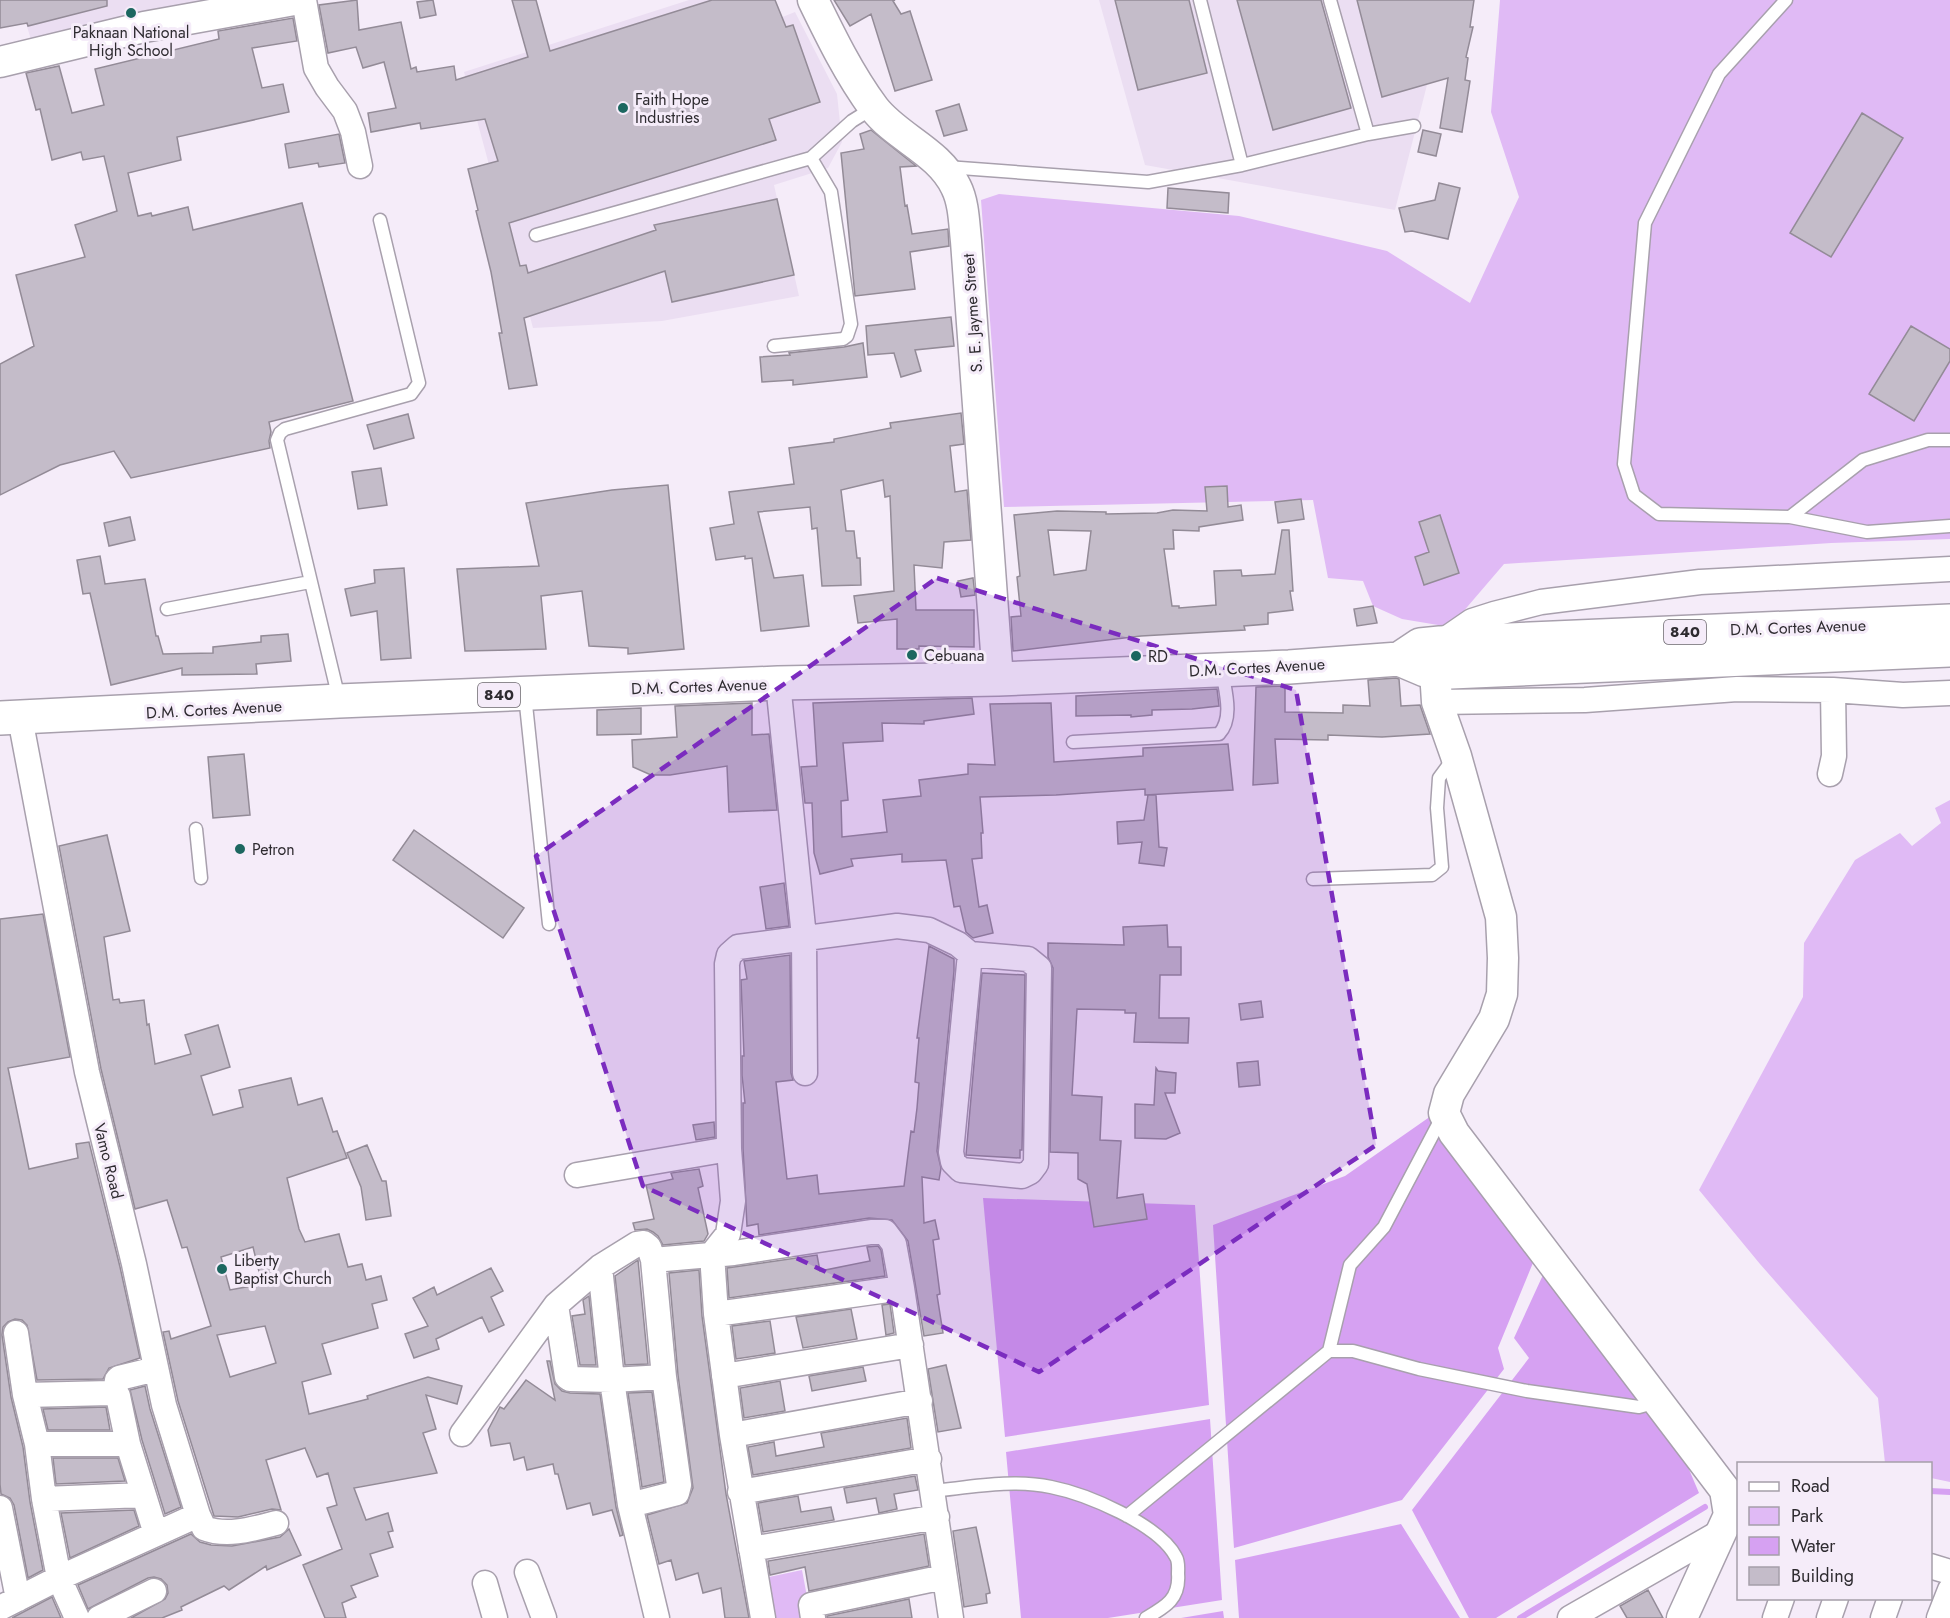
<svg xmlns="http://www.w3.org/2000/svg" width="1950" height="1618" viewBox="0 0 1950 1618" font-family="Jost,sans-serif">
<rect width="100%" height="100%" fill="#f5ecf9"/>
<!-- built -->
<path fill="#ebdef2" d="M19 0H222L32 43Z
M689 0H746L755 28 795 12 837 94 842 142 828 168 774 185 799 296 662 321 533 328 464 72Z
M1099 0H1443L1439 38 1395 210 1145 165Z"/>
<!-- green -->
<path fill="#e0baf5" d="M1500 0H1950V539L1831 543 1504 564 1450 627 1402 619 1373 606 1363 581 1328 578 1313 500 1004 507 981 200 999 194 1239 216 1387 251 1470 303 1519 197 1491 112Z
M1950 800V1482L1931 1478 1930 1464 1885 1463 1878 1398 1760 1264 1699 1190 1803 997 1804 943 1855 860 1900 833 1912 846 1941 823 1935 808Z
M802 1570 811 1618H765L760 1579Z"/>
<!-- water -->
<path fill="#d6a1f2" d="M1431 1116 1537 1253 1498 1348 1504 1369 1402 1500 1234 1548 1213 1225 1345 1176Z
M983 1198 1195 1205 1209 1405 1005 1437Z
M1548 1264 1677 1441 1699 1493 1496 1618H1469L1412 1510 1529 1358 1514 1338Z
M1210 1419 1222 1600 1108 1618H1021L1006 1452Z
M1401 1524 1460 1618H1239L1235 1560Z
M1223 1611 1224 1618H1181Z"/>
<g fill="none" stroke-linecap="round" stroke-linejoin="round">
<!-- stream -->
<path stroke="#d6a1f2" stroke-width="6" d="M1930 1491 1950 1492
M1520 1618 1705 1507"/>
</g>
<!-- building -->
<path fill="#c4bcc9" stroke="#938b97" stroke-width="1.5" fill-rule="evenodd" d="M0 0H107V6L28 26 27 23 0 28Z
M357 0 359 30 401 22 411 69 416 67 417 72 454 66 456 80 528 57 512 0H536L550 51 712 0H775L786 27 793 25 820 102 769 119 776 140 509 223 520 266 526 265 528 273 656 230 654 225 777 199 794 275 672 302 665 271 524 318 537 385 509 389 499 333H502L491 272 476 211 478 210 468 169 498 161 485 119 421 129 420 123 371 132 368 113 396 108 384 62 363 68 356 47 328 53 319 5Z
M433 0 436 15 420 18 417 2Z
M834 0H895L893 1 901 14 910 11 932 80 895 91 871 14 850 26Z
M1115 0H1189L1207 73 1138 90Z
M1237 0H1321L1351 108 1273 130Z
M1357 0H1474L1470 27H1473L1466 57 1468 58 1465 80 1470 81 1462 132 1440 128 1448 78 1382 97Z
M293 18 297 41 252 48 262 88 283 84 289 112 177 137 181 160 128 173 138 216 151 213 152 216 188 207 193 230 302 203 353 401 269 422 271 432 269 441 270 448 131 478 114 451 60 465 0 495V364L34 346 16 275 85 257 75 225 117 211 104 156 83 160 81 152 52 160 40 109 36 110 26 73 59 66 72 113 104 105 95 69 219 39 218 31Z
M959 104 967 130 944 136 936 111Z
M1862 113 1903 138 1831 257 1790 233Z
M871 130 916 166 900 167 905 206 907 205 912 234 948 229 949 246 910 252 915 289 855 296 841 153 864 149 860 134Z
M1423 130 1441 134 1436 156 1418 152Z
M339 134 345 163 319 167 318 163 289 168 285 144Z
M1439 183 1460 188 1448 239 1412 231 1405 232 1399 208 1435 200Z
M1168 188 1229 193 1228 213 1167 208Z
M951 317 954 346 915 350 921 371 901 377 894 353 868 355 866 326Z
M1911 326 1950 349V361L1914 421 1869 394Z
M863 343 867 377 793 385V380L762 382 760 357 790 355 789 353 844 347Z
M961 413 964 444 950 446 955 492 967 490 971 540 944 542 942 568 914 565 916 610H974V647L919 646V649H897V619L858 623 854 596 894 591 890 496 885 497 883 480 841 490 846 531H854L857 558H860L861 585 822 586 817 528 812 529 810 507 758 512 774 578 803 575 809 626 761 631 752 558 745 559V556L716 560 710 528 734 524 729 492 794 484 789 448 834 442V439L891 428 890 423Z
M408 414 414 438 374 449 367 425Z
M381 468 387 505 358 509 352 472Z
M668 485 684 649 628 654V648L589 646 582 591 541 596 546 649 465 651 457 569 539 566 526 503 612 490Z
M1227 486 1228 507 1241 505 1243 520 1199 527V531L1173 530 1174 549H1164L1172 606H1179V608L1216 605 1214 571 1241 570 1242 576 1275 574 1282 530H1289L1293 591H1290L1293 610 1268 613V624L1244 626 1245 630 1141 636 1013 651 1011 617 1021 616 1017 577 1020 576 1014 515 1057 511 1106 512V514L1157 513 1173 510 1207 511 1205 487ZM1048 530 1091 531 1086 570 1054 575Z
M1301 499 1304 519 1278 523 1275 502Z
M1440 515 1459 573 1424 585 1415 557 1429 552 1419 522Z
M130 517 135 540 109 546 104 523Z
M100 556 105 584 145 579 156 636H158L163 654 213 653V647L261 642V636L288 634 291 661 256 664 257 674 182 675V668L111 685 90 593 83 594 77 560Z
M404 568 411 658 381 660 377 611 351 616 345 589 375 583 374 570Z
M973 578 975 595 961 597 958 581Z
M1373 606 1377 623 1357 626 1354 609Z
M1396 678 1399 679 1401 706 1420 705 1430 734 1382 737 1328 735V740L1275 739 1278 783 1253 785 1256 687 1285 686V712L1343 713V705L1370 706 1368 680Z
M1217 689 1219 706 1192 709 1152 710V715L1131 717V715L1076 716V696Z
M972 698 974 714 924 721V724L882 723 883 741 843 743 848 800 841 801 842 837 887 832 883 800 921 796 919 780 968 774V764L995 765 990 704 1051 703 1054 762 1143 756V748L1228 744 1233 790 1145 795V789L1056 795 980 797 983 833H981L982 858 972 859 979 907 987 905 993 933 973 938 966 932 960 906 954 907 946 860 902 862V854L851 859 853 866 820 874 814 853 812 803H805L801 767 817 766 813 703Z
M752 703V735L769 734 777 810 729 812 727 766 670 775H651L633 767 632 740 677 737 675 706Z
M641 708V734L597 735V710Z
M244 754 250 815 213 818 208 757Z
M1148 795H1156L1159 847 1167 848 1164 866 1139 863 1142 842 1118 844 1117 822 1144 820Z
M414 830 524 908 503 938 393 860Z
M107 835 130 931 104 937 113 1000 119 999 120 1003 144 1000 147 1025 149 1024 155 1064 191 1054 185 1035 218 1025 230 1067 201 1076 213 1115 243 1107 239 1090 291 1078 298 1105 322 1098 333 1132 337 1131 347 1158 287 1178 299 1229 305 1242 339 1234 348 1267 362 1264 366 1280 381 1276 387 1300 372 1304 378 1328 322 1344 331 1374 302 1382 309 1414 368 1399 367 1396 428 1377 462 1386 457 1404 426 1395 436 1429 423 1433 437 1473 354 1488 366 1520 388 1513 393 1531 388 1532 393 1547 370 1554 378 1576 351 1586 356 1597 342 1603 346 1618H325L303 1565 342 1549 327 1508 337 1505 328 1473 317 1477 305 1448 266 1460 281 1510 272 1509 238 1517 214 1516 178 1401 163 1332 169 1331 171 1339 211 1326 187 1247 182 1248 167 1200 135 1209 101 1069 59 846ZM253 1247 262 1284 230 1290 221 1257ZM265 1326 276 1363 230 1377 217 1335Z
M784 883 789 926 766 929 760 887Z
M43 914 70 1057 8 1068 29 1169 78 1158 76 1144 89 1142 120 1267 140 1358 109 1368 103 1379 37 1380 27 1325 22 1320 15 1319 8 1322 3 1327 2 1335 11 1397 23 1447 30 1502 43 1570 28 1578 14 1505 10 1498 1 1494 0 1484V919Z
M1167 925 1168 947H1181V975H1160L1159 1018H1189L1188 1043 1134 1042 1136 1013H1125V1010L1077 1009 1072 1095 1102 1097 1100 1140 1121 1141 1117 1198 1143 1194 1147 1219 1094 1227 1087 1184 1078 1179V1153L1050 1152 1053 968 1048 957V943L1124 945 1123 927Z
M929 946 954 959V971L937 1151 941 1168 939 1180 922 1177 924 1223 935 1220 939 1239 933 1240 940 1294 937 1295 943 1333 924 1336 908 1241 892 1220 869 1218 759 1235 758 1224 747 1226 743 1148V1103H745L742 1075V1056H744L741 980 747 979 744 961 790 955 791 1073 793 1080 776 1082 787 1179 817 1175 819 1194 904 1186 911 1131 914 1132 917 1108 919 1083 915 1082 919 1038H917Z
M982 973 1025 975 1022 1150H1020V1158L966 1155Z
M1261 1001 1263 1017 1241 1020 1239 1004Z
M1258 1061 1260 1085 1239 1087 1237 1063Z
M1156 1068 1158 1071 1176 1073 1175 1093H1165L1180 1133 1166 1139 1135 1138V1104L1154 1105Z
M714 1122 715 1137 696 1140 693 1125Z
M367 1145 382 1181H386L391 1216 366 1220 361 1187 347 1153Z
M699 1169 703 1186 698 1188 708 1234 704 1241 663 1245 658 1236 653 1232 647 1229 635 1230 633 1223 654 1219 646 1185 673 1179 671 1173Z
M878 1246 881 1250 885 1276 729 1298 727 1268 817 1255 820 1271 870 1261 867 1247Z
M638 1260 648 1364 625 1365 615 1276Z
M491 1268 503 1291 491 1297 504 1325 489 1332 482 1317 436 1339 439 1349 414 1358 405 1334 428 1326 413 1298 434 1287 437 1295Z
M699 1270 702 1316 726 1494 749 1618H725L721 1588 703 1593 698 1573 676 1580 671 1560 659 1564 647 1515 687 1503 693 1488 678 1375 669 1273Z
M589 1296 596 1365H580L572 1316 585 1314 583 1300Z
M890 1304 894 1333 886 1335 882 1305Z
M851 1309 857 1339 803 1348 796 1317Z
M770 1321 775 1353 736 1359 732 1326Z
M547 1361H550L555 1384 562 1391 570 1393 600 1394 616 1507 623 1535 620 1536 612 1510 593 1515 590 1503 567 1509 558 1474H555L553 1464 527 1470 524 1457 514 1460 510 1443 491 1446 488 1430 500 1407 504 1409 526 1380 555 1400Z
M946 1365 961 1428 938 1432 928 1369Z
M863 1367 866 1381 812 1391 809 1376Z
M780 1381 785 1411 744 1418 740 1388Z
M145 1386 150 1409 181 1507 165 1514 142 1440 130 1390Z
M652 1392 664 1482 642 1487 628 1393Z
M106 1407 110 1430H48L43 1409Z
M907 1418 911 1448 753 1475 748 1447 774 1442 776 1456 824 1447 821 1433Z
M53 1458H118L125 1481 56 1484Z
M915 1476 918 1490 894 1494 897 1509 879 1513 876 1498 847 1503 844 1488Z
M798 1496 801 1512 831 1507 834 1520 763 1532 758 1503Z
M134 1510 139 1526 70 1558 61 1513Z
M976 1527 990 1593 986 1594 987 1603 964 1607 953 1531Z
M289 1529 301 1555 267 1570 266 1566 229 1590 224 1586 181 1607 182 1610 162 1618H131L165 1599 168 1593 167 1585 161 1579 154 1577 148 1578 88 1609 78 1585 191 1534 200 1542 211 1545 232 1546 280 1537Z
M924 1534 929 1566 809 1591 805 1567 770 1575 768 1561Z
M1648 1590 1663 1618H1627L1620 1606Z
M52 1597 61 1618H12Z
M909 1599 912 1618H827V1616Z"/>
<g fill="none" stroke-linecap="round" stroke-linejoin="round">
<!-- service casing -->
<g stroke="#a8a0ad" stroke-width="15">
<path id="service" d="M1200 0 1242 165
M1330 0 1368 134
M1786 0 1719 74 1645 223 1624 464 1634 495 1659 514 1790 517 1863 460 1928 440H1950
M947 167 1148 182 1242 165 1368 134 1414 126
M536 235 811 158 852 121 873 108
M774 346 843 339 847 336 851 324 831 192 811 158
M1790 517 1867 532 1950 526
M167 609 310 582
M525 695 549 924
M339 699 277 440 280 433 285 429 411 394 419 383 380 220
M1073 742 1219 734C1234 718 1225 690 1222 671
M196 829 201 878
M1313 879 1432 875 1442 867 1437 808 1439 778 1453 759
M1329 1351H1353L1419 1369 1527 1391 1639 1407 1657 1402
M933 1491C972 1487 1012 1479 1051 1487 1086 1494 1159 1524 1176 1557 1179 1562 1178 1568 1178 1574 1180 1599 1165 1607 1146 1618
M1127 1516 1329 1351 1350 1265 1384 1227 1442 1117"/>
</g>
<!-- minor casing -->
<g stroke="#a8a0ad" stroke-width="27">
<path id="minor" d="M304 0 316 68 327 87 345 111 353 132 360 166
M1440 643 1472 621 1494 614 1541 602 1700 582 1950 569
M778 683 804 937 805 1073
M1437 702 1585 700 1737 689 1833 690 1903 695 1950 693
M20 718 87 1072 134 1264 164 1405 198 1515 204 1528C227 1537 253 1529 276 1523
M1830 774 1834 756 1833 690
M577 1175 729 1149
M600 1267 612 1380 630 1505 657 1618
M556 1305 567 1377 570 1379 612 1380 664 1377 653 1260 734 1253 871 1232H885L894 1244 902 1288 951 1618
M716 1314 902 1288
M16 1333 25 1395 37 1444 44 1499 59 1578 198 1515
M724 1376 911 1345
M115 1394 117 1380 119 1378 156 1369
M25 1395 111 1393 118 1396 128 1444 156 1534
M462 1434 556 1305 600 1267 637 1244 644 1243 649 1247 653 1260
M732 1435 920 1401
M37 1444H128
M740 1492 929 1459
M44 1499 143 1495
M630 1505 677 1493 679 1485 664 1377
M0 1508 18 1599
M751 1549 937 1517
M1930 1566 1950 1572
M527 1572 544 1618
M485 1583 495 1618
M0 1608 59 1578 77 1618
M99 1618 154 1591
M763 1618 732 1435 716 1314 712 1254 728 1234 733 1201 729 1149 727 964 729 955 738 947 897 926 929 930 958 944 970 954 1028 959 1039 968 1036 1164 1030 1172 1022 1176 961 1170 953 1162 951 1152 970 954
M813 1618 811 1605 944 1577
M1570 1618 1722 1531
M1775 1618 1782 1598
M1829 1618 1836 1598
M1883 1618 1890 1598
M1939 1618 1950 1590"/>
</g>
<!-- tertiary casing -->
<g stroke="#a8a0ad" stroke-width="33">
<path id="tertiary" d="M813 0C831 37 849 74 874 108 897 138 939 151 956 187 964 203 964 223 966 241L998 679
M0 62 144 27 294 0
M1435 671 1437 702 1456 756 1501 917 1503 958 1502 994 1494 1019 1449 1094 1444 1113 1454 1133 1725 1490 1729 1515 1682 1618"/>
</g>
<!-- trunk casing -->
<g stroke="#a8a0ad" stroke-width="36">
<path id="trunk" d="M1399 659 1420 645 1440 643 1950 621
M0 718 339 701 778 683 998 679 1289 667 1399 659 1425 670 1451 672 1950 650"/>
</g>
<!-- service -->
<use href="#service" stroke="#fff" stroke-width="12"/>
<!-- minor -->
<use href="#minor" stroke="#fff" stroke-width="24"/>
<!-- tertiary -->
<use href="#tertiary" stroke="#fff" stroke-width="30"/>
<!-- trunk -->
<use href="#trunk" stroke="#fff" stroke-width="33"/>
</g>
<!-- marked area -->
<path fill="#7b2cbf" fill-opacity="0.2" stroke="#7b2cbf" stroke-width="4.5" stroke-dasharray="12 8" stroke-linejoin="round" d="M937 578 1296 690 1376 1145 1039 1372 643 1186 536 856Z"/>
<!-- markers -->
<g fill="#1c6760" stroke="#f5ecf9" stroke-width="2">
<circle cx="131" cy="13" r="6"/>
<circle cx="623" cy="108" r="6"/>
<circle cx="912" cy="655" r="6"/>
<circle cx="1136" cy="656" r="6"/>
<circle cx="240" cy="849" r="6"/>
<circle cx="222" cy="1269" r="6"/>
</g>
<g text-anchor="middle" stroke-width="6" stroke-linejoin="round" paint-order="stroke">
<!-- shield labels -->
<g fill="#f5ecf9" stroke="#6a656c" stroke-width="1.5">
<rect x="1664" y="620" width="42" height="24" rx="4.5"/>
<rect x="478" y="683" width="42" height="24" rx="4.5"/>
</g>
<g font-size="15" font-weight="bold" fill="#2e2b30">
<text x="1685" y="637">840</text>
<text x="499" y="700">840</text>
</g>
<!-- poi labels -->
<g font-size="16" fill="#2e2b30" stroke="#f5ecf9" text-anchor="start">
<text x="131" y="38" text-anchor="middle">Paknaan National<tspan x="131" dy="18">High School</tspan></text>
<text x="635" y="105">Faith Hope<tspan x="635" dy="18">Industries</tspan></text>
<text x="924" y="661">Cebuana</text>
<text x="1148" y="662">RD</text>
<text x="252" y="855">Petron</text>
<text x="234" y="1266">Liberty<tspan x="234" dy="18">Baptist Church</tspan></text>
</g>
<!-- street labels -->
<g font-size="16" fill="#2e2b30" stroke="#f5ecf9">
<text transform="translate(972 313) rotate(-94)" y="6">S. E. Jayme Street</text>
<text transform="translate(1798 627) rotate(-2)" y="6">D.M. Cortes Avenue</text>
<text transform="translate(1257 667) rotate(-3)" y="6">D.M. Cortes Avenue</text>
<text transform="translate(699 686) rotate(-2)" y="6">D.M. Cortes Avenue</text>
<text transform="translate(214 709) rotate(-3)" y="6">D.M. Cortes Avenue</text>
<text transform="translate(109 1161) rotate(76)" y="6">Vamo Road</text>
</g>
</g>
<!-- legend -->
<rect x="1737" y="1462" width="195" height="138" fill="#f5ecf9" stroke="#a59fa9" stroke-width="1.5"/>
<rect x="1749" y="1482" width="30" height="9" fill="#ffffff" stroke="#a59fa9" stroke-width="1.5"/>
<text x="1791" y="1492" font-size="18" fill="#2e2b30">Road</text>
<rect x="1749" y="1507" width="30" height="18" fill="#e0baf5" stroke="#a59fa9" stroke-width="1.5"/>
<text x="1791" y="1522" font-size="18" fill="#2e2b30">Park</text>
<rect x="1749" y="1537" width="30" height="18" fill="#d6a1f2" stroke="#a59fa9" stroke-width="1.5"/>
<text x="1791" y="1552" font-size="18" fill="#2e2b30">Water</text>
<rect x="1749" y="1567" width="30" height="18" fill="#c4bcc9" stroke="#a59fa9" stroke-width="1.5"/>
<text x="1791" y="1582" font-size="18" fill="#2e2b30">Building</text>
</svg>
